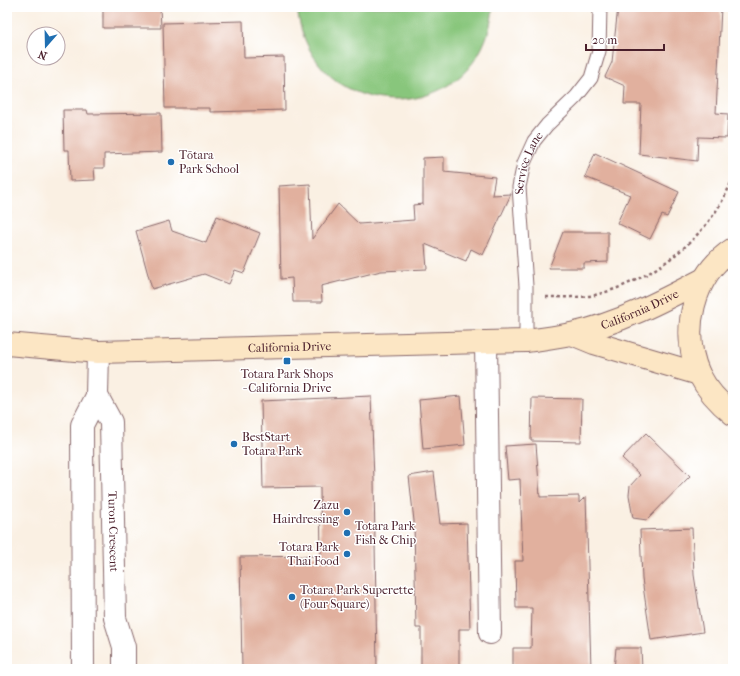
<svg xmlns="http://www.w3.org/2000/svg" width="740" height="676" viewBox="0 0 740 676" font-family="'IM FELL French Canon',serif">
<rect width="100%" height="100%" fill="#fff"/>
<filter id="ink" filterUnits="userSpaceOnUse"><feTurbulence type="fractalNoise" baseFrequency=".025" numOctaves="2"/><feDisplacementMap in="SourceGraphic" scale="8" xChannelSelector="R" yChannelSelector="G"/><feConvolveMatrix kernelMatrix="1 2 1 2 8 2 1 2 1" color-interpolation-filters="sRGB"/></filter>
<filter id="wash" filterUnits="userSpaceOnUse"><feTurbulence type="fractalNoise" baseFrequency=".012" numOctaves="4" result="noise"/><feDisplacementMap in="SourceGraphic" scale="16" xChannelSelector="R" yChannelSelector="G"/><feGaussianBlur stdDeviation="0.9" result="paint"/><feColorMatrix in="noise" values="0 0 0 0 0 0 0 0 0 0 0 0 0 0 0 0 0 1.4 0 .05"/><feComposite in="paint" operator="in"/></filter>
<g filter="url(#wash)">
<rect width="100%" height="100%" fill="#faf0e3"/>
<!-- green -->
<path fill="#88c67c" stroke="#697254" d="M297 7H493C483 130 310 132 297 7Z"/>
<g id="blocks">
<!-- building -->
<path fill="#e1b09e" d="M103 7H160L161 28H103Z
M618 7H721L716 113 728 114 727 138 698 137 697 161 639 154 641 104H624L625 86 605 77 612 62Z
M243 21 244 58 284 57 285 110 210 112V108H165L163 23Z
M63 110H87L88 114 161 113 162 152 104 154V168H94L95 180 70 181 69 150H64Z
M595 153 679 192 667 217 662 215 650 239 617 223 630 195 585 177Z
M444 157V172L495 177 492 195 511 194 483 255 471 249 466 261 425 244 427 269 381 271 321 286 322 302H293L292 278 281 279 279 186 310 184 312 239 338 204 359 224 414 220 413 205 423 204V158Z
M217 216 260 233 244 273 235 270 229 284 204 274 152 289 136 231 169 221 172 231 206 243Z
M563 232H608V262L584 263V268H549Z
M371 396 374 480 377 669H242L240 557 321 556 320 487 263 488 261 401Z
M461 396 465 445 423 449 419 400Z
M532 398 582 399 581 442 531 441Z
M646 433 690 476 647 520 633 518 629 495 630 486 640 475 622 458Z
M536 444 540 497 579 496V503L586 496 591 669H513V648H531L532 608H516L515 561H523L520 479 508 480 505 446Z
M434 472 440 524 467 523 470 629H459V669H421V628H416L414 521 409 476Z
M692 528 694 575 703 632 651 640 642 579 640 530Z
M616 648H641L642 669H614Z"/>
</g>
</g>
<g filter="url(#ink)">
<use href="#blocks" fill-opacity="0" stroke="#88686b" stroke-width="1"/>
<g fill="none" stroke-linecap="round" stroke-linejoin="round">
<!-- lane casing -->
<g stroke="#88686b" stroke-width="15">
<g id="lane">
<path id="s1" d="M526 341V286L519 187 524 163 534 141 547 125 576 97 591 78 599 51 600 7"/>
</g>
</g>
<!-- street casing -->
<g stroke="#88686b" stroke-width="24">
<g id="street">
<path d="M486 342 490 633"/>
<path id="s2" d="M98 352 97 396 111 422 115 618 124 647V669"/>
<path d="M83 669 82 425 97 396"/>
</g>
</g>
<!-- secondary casing -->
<g stroke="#88686b" stroke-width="24">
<g id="secondary">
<path d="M733 249C693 275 680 331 699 374 707 390 719 403 733 414"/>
<path d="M572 334 594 343 699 374"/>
<path id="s3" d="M7 344 98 352 526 341C541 339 556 337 571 334 618 324 662 301 704 279"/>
</g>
</g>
<!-- path -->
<path stroke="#88686b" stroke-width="2.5" stroke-dasharray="3 3" stroke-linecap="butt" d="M546 297C562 297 579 298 595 295 653 281 713 235 733 177"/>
<!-- lane -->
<use href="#lane" stroke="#fff" stroke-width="13"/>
<!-- street -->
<use href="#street" stroke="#fff" stroke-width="22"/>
<!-- secondary -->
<use href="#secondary" stroke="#fce6c4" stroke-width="22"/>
</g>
</g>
<!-- markers -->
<g fill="#1f6fb2" stroke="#fff" stroke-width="1.5">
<circle cx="171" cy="162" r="4"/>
<rect x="283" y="357" width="8" height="8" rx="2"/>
<circle cx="234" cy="444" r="4"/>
<circle cx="347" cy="512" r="4"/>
<circle cx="347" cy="533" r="4"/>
<circle cx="347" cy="554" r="4"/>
<circle cx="292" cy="597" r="4"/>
</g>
<g text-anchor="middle" stroke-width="3" stroke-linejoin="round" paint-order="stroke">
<!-- poi labels -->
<g font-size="12" fill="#4a1f2b" stroke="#fff" text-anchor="start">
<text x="179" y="159">Tōtara<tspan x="179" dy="14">Park School</tspan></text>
<text x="287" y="378" text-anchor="middle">Totara Park Shops<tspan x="287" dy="14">- California Drive</tspan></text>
<text x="242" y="441">BestStart<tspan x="242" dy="14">Totara Park</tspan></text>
<text x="339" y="509" text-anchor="end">Zazu<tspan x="339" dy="14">Hairdressing</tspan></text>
<text x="355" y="530">Totara Park<tspan x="355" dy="14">Fish &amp; Chip</tspan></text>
<text x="339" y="551" text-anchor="end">Totara Park<tspan x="339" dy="14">Thai Food</tspan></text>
<text x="300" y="594">Totara Park Superette<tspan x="300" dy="14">(Four Square)</tspan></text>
</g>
<!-- street labels -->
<g font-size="12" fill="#4a1f2b" stroke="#fff">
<text dy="4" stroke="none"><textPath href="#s1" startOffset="180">Service Lane</textPath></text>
<text dy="4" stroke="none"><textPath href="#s3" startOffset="638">California Drive</textPath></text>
<text dy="4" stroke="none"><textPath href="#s3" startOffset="283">California Drive</textPath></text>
<text dy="4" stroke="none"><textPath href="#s2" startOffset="183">Turon Crescent</textPath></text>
</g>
</g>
<!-- margin -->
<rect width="740" height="676" fill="none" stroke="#fff" stroke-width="24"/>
<!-- north arrow -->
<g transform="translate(46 46) rotate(200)"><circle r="19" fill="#ffffff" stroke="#b7a5aa"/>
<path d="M0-3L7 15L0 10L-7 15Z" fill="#1f6fb2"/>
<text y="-6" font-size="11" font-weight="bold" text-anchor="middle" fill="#4a1f2b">N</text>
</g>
<!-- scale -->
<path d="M586 44v6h78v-6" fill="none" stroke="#4a1f2b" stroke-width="2"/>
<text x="592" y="44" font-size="12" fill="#4a1f2b" stroke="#ffffff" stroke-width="3" paint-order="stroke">20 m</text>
</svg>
